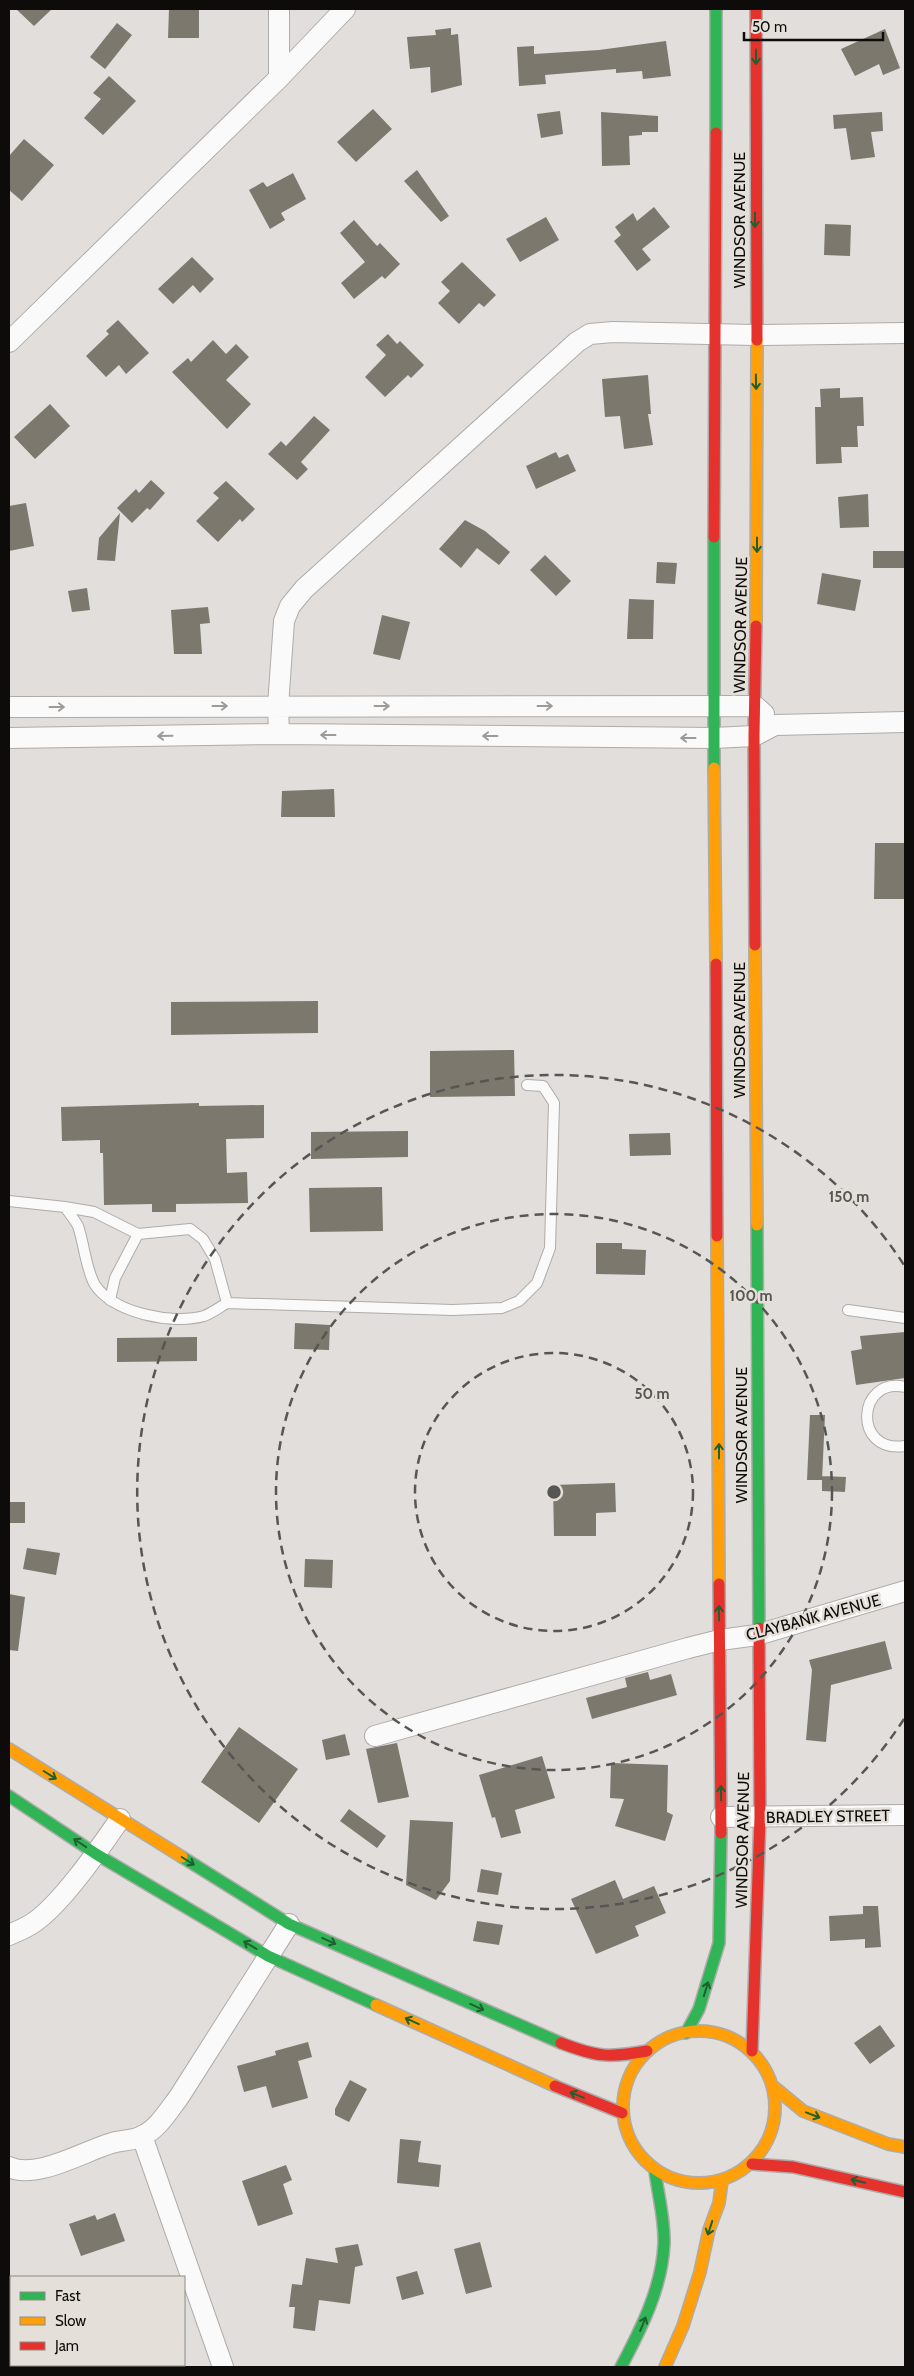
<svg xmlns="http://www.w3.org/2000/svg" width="914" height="2376" viewBox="0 0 914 2376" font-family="Cabin,sans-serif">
<rect width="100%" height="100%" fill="#e1dedb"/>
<!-- building -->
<path fill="#7c786e" d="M16 9H52L34 26Z
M169 9H199V38H168Z
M117 23 132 35 105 69 90 57Z
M451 28V35L458 34 462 85 431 93 430 67 410 69 407 37 436 35 435 30Z
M885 29 900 68 883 75 879 64 855 76 841 49Z
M666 41 671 76 643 79 642 71 616 73V69L545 75 546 84 519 86 517 47 534 46V54L599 50Z
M109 76 136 101 103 135 84 118 101 99 93 93Z
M373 109 392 129 356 162 337 142Z
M560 111 563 134 541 138 537 114Z
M601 112 658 116V132H642V135L629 136 630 165 602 166Z
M882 112 883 131 871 132 875 157 851 160 846 128 834 129 833 115Z
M24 139 54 165 22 201 9 190V156Z
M417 170 449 216 441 222 404 181Z
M293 173 306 199 281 213 285 220 270 229 249 190 263 182 267 187Z
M654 207 670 227 642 249 651 260 637 271 614 241 621 235 615 227 633 213 637 221Z
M546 217 559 240 520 262 506 239Z
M354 220 377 246 380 243 400 264 385 279 382 276 354 299 341 283 365 262 340 233Z
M825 224 851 225 850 256 824 255Z
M192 257 214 279 200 293 193 285 173 304 158 289Z
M462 262 496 295 484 307 479 303 459 324 438 303 450 291 441 282Z
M118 320 149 353 126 374 119 365 106 377 86 356 109 334 106 331Z
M388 334 397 344 400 341 424 365 411 378 408 375 385 397 365 377 386 355 376 345Z
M213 340 226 354 236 344 249 357 226 380 251 404 227 429 172 372 188 358 191 362Z
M648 375 651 414H648L653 445 624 449 620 416 605 417 602 379Z
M840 388V398L863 397 864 426H857L858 447H841L842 463 816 464 815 407H821L820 389Z
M50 404 70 426 35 459 14 437Z
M314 416 330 430 301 462 308 469 297 480 268 454 281 441 286 446Z
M556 452 559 458 568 454 576 471 536 489 526 466Z
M151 480 165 493 150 510 147 508 132 523 117 508 136 489 139 493Z
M226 481 255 509 242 522 240 519 218 542 196 521 219 498 213 493Z
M868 494 869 527 840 528 838 497Z
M26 503 34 546 9 551V506Z
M120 513 115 561 97 560 99 538Z
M465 520 485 531 510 552 499 565 477 548 461 568 439 549Z
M873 551H905V568H873Z
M545 555 571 581 556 596 530 570Z
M657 562 677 563 675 584 656 583Z
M822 573 861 580 855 611 817 604Z
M87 588 90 610 72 612 68 591Z
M629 599 654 600 653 639H627Z
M208 607 210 623 200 624 202 654H174L171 610Z
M382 615 410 622 400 660 373 654Z
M334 789 335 817H281L282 791Z
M875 843H905V899H874Z
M318 1001V1033L171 1035V1002Z
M514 1050 515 1096 430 1097V1051Z
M199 1103V1106L264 1105V1138L226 1139 227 1173 247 1172 248 1203 176 1204V1212H152V1204L104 1205 103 1153H100V1140L62 1141 61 1107Z
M408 1131V1157L311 1159V1132Z
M670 1133 671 1155 630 1156 629 1134Z
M382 1187 383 1231 310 1232 309 1188Z
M596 1243H622V1249L646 1250 645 1275 596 1274Z
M295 1323 330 1325 329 1350 294 1349Z
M905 1332V1378L856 1385 851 1351 862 1349 860 1336Z
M197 1337V1361L117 1362V1338Z
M810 1415H825L822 1480H807Z
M822 1476 846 1477 845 1492 822 1491Z
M615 1483 616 1512 596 1513V1536H554L553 1485Z
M9 1502H25V1523H9Z
M27 1548 60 1553 56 1575 23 1569Z
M305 1559 333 1560 332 1588 304 1587Z
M9 1594 25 1597 18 1651 9 1650Z
M885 1641 892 1669 831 1685 826 1742 806 1740 812 1670 809 1660Z
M648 1672 650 1680 671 1674 677 1695 592 1719 586 1698 627 1687 625 1678Z
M239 1727 298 1769 259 1823 201 1782Z
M345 1734 350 1755 326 1760 322 1740Z
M397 1743 409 1797 378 1803 366 1749Z
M542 1756 555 1798 515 1810 521 1833 501 1838 495 1817 492 1818 479 1775Z
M611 1763 668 1765 667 1812 673 1815 665 1841 615 1826 624 1799 610 1798Z
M349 1809 386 1836 377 1848 340 1821Z
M410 1820 453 1822 450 1881 436 1900 406 1885Z
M481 1869 502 1873 498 1895 477 1892Z
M615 1880 623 1899 654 1886 666 1913 635 1926 639 1936 596 1954 571 1899Z
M863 1906H878L881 1947 865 1948V1939L830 1941 829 1916 863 1914Z
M477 1921 503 1925 499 1945 473 1941Z
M880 2025 895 2046 870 2064 854 2043Z
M308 2042 312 2057 298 2061 308 2098 272 2108 266 2086 244 2092 237 2066 276 2055 275 2051Z
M350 2080 367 2089 349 2122 335 2115V2109Z
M400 2139 421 2141 418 2162 441 2165 439 2187 397 2183Z
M286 2165 292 2180 283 2184 293 2214 258 2226 242 2181Z
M115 2213 125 2241 81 2256 69 2224 95 2215 97 2220Z
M480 2242 492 2287 466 2294 454 2249Z
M358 2244 363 2265 355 2267 350 2304 319 2300 315 2331 293 2328 295 2307H289L292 2284 302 2285 306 2258 338 2263 335 2248Z
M417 2271 424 2294 402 2300 396 2277Z"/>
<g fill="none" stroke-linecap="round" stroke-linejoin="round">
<!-- lane casing -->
<g stroke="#aeacaa" stroke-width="12">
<path id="lane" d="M9 1201 65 1207C69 1213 75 1220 78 1226 84 1243 86 1270 95 1285 114 1313 172 1325 204 1316 212 1313 220 1307 227 1303L453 1310 502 1308 519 1301 537 1283 550 1248 554 1103 543 1086 527 1085
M65 1207 94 1212 138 1234 190 1229 203 1239 215 1259 227 1303
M110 1300 115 1278 138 1234
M848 1310 905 1318
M905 1387C857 1376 852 1454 905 1446"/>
</g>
<!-- street casing -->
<g stroke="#aeacaa" stroke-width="22">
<path id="street" d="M279 9V78
M9 342 279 78 345 9
M9 707 755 706 764 714
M279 734 278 706 284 621 290 606 304 589 577 342 590 334 613 332 755 335 905 333
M9 738 279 734 714 738 754 736 775 725 905 722
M375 1736 688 1648 720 1640 757 1635 905 1591
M721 1817 905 1815
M9 1935C16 1932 23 1929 30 1925 59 1908 100 1848 120 1819
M142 2136 223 2367
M9 2167C36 2180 84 2151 112 2143 121 2140 133 2141 142 2136 158 2129 169 2110 179 2097L289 1924"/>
</g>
<!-- fast casing -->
<g stroke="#aeacaa" stroke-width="14">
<path id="fast" d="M716 133V9
M714 768V537
M757 1225 759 1628
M9 1796 96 1854 268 1956 376 2005
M182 1857 289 1924 561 2043
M686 2033 699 2009 719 1943 721 1833
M621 2367C641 2329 662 2288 664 2244 665 2219 658 2195 655 2171"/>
</g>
<!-- slow casing -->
<g stroke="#aeacaa" stroke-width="14">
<path id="slow" d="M756 626 757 340
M714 768 716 964
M755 945 757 1225
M717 1236 719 1584
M9 1749 182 1857
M376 2005 555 2086
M623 2107a76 76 0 1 1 152 0a76 76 0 1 1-152 0Z
M774 2087 803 2111 888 2144 905 2147
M665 2367 683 2326 700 2272 709 2230 719 2203 722 2181"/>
</g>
<!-- jam casing -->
<g stroke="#aeacaa" stroke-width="14">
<path id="jam" d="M756 9 757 340
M714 537 716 133
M755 945 754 736 756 626
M716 964 717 1236
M719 1584 721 1833
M561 2043C597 2057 609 2058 647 2051
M752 2051 760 1817 759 1628
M555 2086 622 2113
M752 2164 793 2167 905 2192"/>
</g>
<!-- lane -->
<use href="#lane" stroke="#fafafa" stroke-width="10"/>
<!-- street -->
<use href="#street" stroke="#fafafa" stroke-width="20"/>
<!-- fast -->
<use href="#fast" stroke="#30b455" stroke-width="11"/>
<!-- slow -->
<use href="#slow" stroke="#ff9f0a" stroke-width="11"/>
<!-- jam -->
<use href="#jam" stroke="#e5322d" stroke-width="11"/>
</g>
<!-- one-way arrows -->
<defs><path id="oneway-shaft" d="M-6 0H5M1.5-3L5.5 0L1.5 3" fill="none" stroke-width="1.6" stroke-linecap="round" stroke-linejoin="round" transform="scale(1.25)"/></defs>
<g stroke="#1f6030">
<use href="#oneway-shaft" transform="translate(756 57) rotate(90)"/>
<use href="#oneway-shaft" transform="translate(755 220) rotate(90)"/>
<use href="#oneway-shaft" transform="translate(756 382) rotate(89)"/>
<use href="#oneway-shaft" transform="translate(757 545) rotate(90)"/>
<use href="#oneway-shaft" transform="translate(719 1451) rotate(-90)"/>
<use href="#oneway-shaft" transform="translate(719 1613) rotate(-90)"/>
<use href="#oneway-shaft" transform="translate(50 1775) rotate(32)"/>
<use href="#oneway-shaft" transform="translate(721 1793) rotate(-91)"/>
<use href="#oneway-shaft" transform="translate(80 1843) rotate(-146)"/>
<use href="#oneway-shaft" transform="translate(188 1861) rotate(32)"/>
<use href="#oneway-shaft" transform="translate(329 1941) rotate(24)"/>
<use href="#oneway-shaft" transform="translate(250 1945) rotate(-149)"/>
<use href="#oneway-shaft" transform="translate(706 1989) rotate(-73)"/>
<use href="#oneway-shaft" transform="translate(477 2007) rotate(24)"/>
<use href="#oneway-shaft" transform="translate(412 2021) rotate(-156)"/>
<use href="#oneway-shaft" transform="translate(577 2095) rotate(-158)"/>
<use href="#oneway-shaft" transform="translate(813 2115) rotate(21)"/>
<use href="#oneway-shaft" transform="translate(858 2181) rotate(-167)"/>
<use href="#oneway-shaft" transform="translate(710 2228) rotate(108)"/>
<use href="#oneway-shaft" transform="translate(643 2324) rotate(-68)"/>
</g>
<g stroke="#9c9b9a">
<use href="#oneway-shaft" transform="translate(220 706)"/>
<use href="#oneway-shaft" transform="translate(382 706)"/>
<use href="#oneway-shaft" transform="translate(545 706)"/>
<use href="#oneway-shaft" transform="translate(57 707)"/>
<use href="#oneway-shaft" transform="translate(328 735) rotate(-180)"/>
<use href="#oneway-shaft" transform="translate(165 736) rotate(179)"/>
<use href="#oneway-shaft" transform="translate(490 736) rotate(-180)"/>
<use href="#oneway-shaft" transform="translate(688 738) rotate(-180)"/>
</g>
<!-- distance rings -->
<g fill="none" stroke="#585653" stroke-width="2.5" stroke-dasharray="9 6">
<circle cx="554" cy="1492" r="139"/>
<circle cx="554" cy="1492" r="278"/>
<path d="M904 1719A417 417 0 1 1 904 1265"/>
</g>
<g text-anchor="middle" stroke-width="5" stroke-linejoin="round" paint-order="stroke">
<!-- street labels -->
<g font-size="16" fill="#0e0c0a" stroke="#e4dfd8">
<text transform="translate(739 220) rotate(-90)" y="6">WINDSOR AVENUE</text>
<text transform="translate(740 625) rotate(-89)" y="6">WINDSOR AVENUE</text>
<text transform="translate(739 1030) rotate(-90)" y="6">WINDSOR AVENUE</text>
<text transform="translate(741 1435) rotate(-90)" y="6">WINDSOR AVENUE</text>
<text transform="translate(813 1617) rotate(-15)" y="6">CLAYBANK AVENUE</text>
<text transform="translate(828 1816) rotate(-1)" y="6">BRADLEY STREET</text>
<text transform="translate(742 1840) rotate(-89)" y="6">WINDSOR AVENUE</text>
</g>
</g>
<circle cx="554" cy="1492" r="8" fill="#585653" stroke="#e4dfd8" stroke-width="2.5"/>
<g font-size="15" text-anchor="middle" font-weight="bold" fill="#585653" stroke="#e4dfd8" stroke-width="5" stroke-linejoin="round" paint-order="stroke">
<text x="849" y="1202">150 m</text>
<text x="751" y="1301">100 m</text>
<text x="652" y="1399">50 m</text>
</g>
<!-- border -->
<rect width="914" height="2376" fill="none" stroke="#0e0c0a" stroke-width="20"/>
<!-- legend -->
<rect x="10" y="2276" width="175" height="90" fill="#e4dfd8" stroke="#8e8b86"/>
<rect x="20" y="2292" width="25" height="8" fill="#30b455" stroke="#8e8b86"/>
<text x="55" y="2301" font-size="15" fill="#0e0c0a">Fast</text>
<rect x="20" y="2317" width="25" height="8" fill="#ff9f0a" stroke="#8e8b86"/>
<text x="55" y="2326" font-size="15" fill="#0e0c0a">Slow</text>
<rect x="20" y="2342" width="25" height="8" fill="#e5322d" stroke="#8e8b86"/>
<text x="55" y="2351" font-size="15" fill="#0e0c0a">Jam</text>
<!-- scale -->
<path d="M744 32v8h139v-8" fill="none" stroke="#0e0c0a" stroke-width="2.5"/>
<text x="752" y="32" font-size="15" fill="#0e0c0a" stroke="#e4dfd8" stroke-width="4" paint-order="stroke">50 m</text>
</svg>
